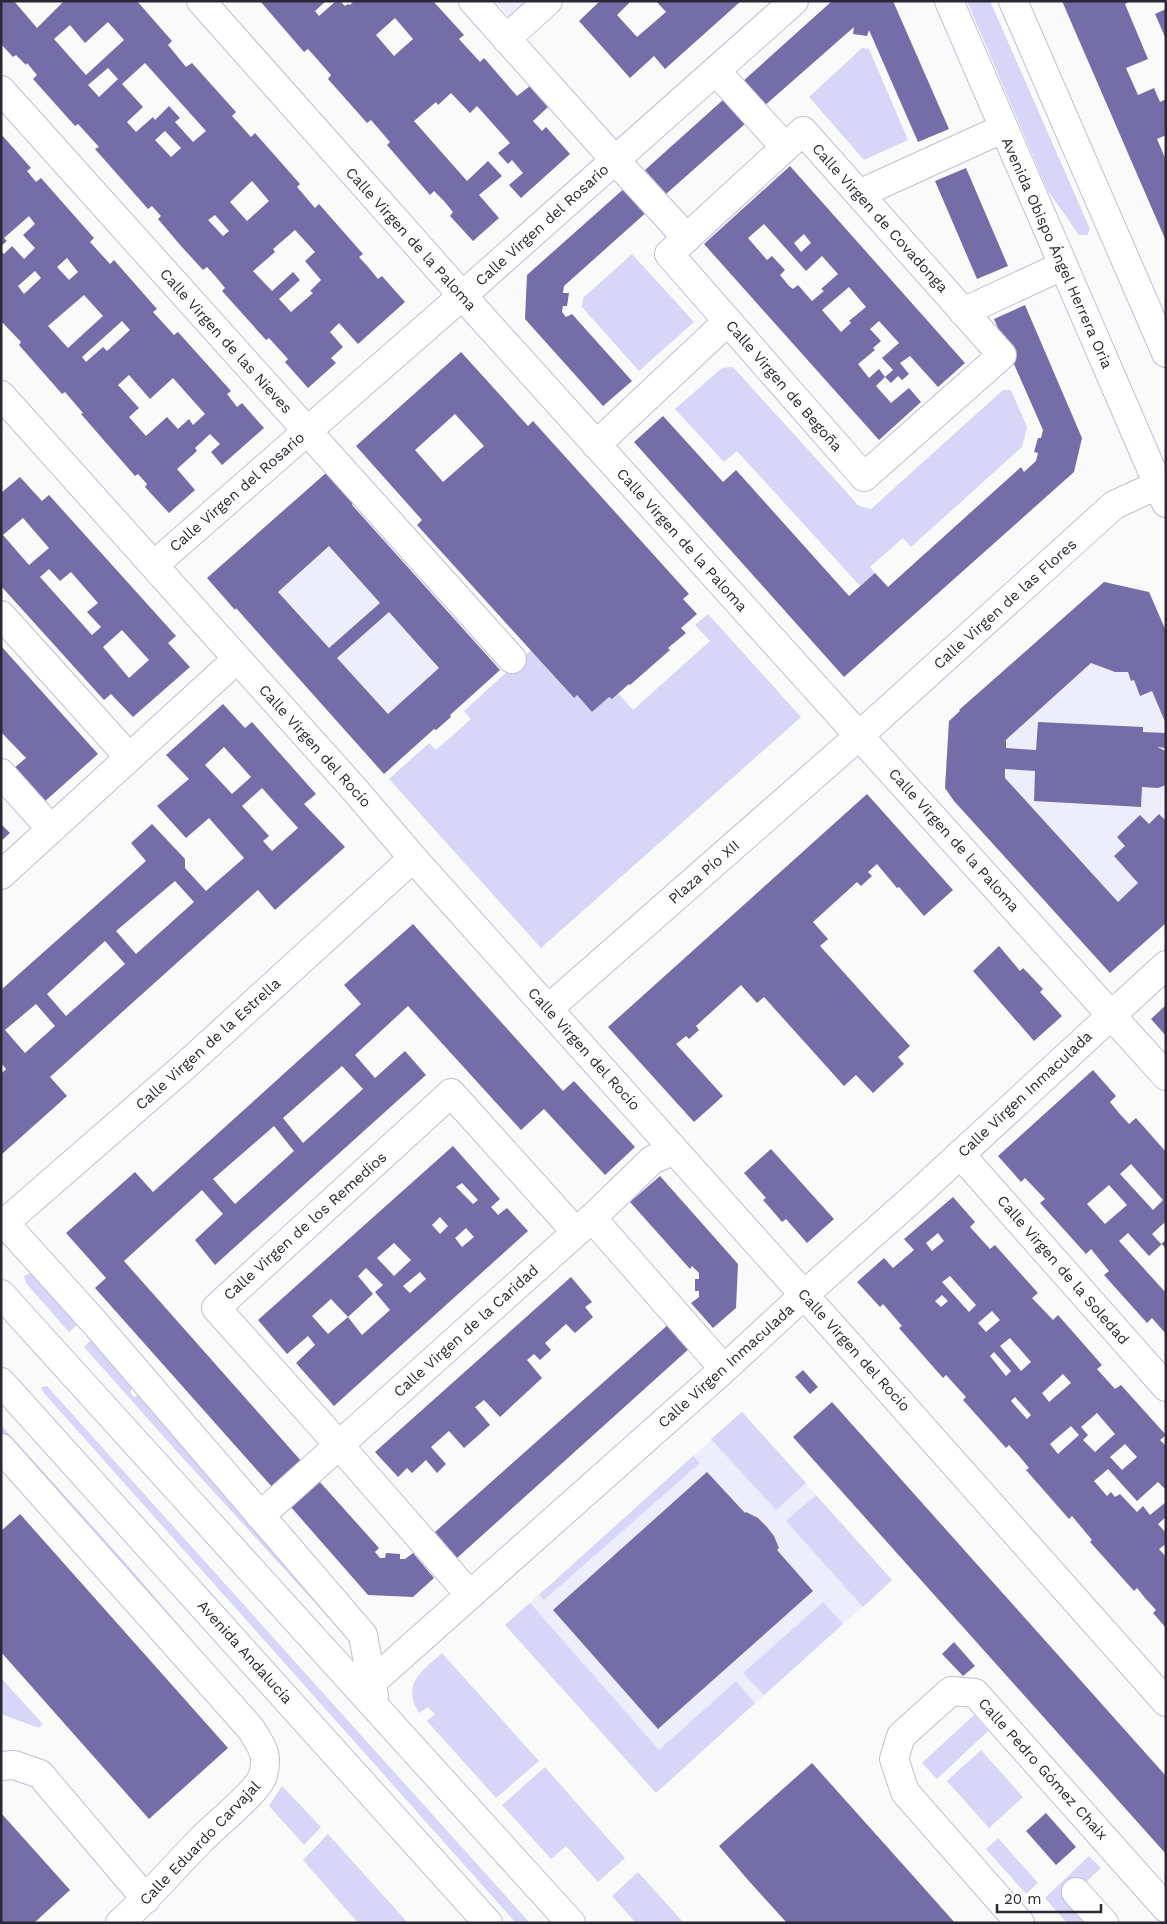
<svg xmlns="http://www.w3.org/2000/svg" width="1167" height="1924" viewBox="0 0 1167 1924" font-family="'Work Sans',sans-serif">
<rect width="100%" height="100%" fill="#fafafa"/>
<!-- built -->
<path fill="#eeedfc" d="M495 1H529L510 18Z
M326 473 353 503V505L500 670 450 715 451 717 436 730 434 729 384 774 237 609 235 610 207 578Z
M1104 582 1149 592 1166 631V923L1140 945 967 816 945 788 949 721 960 711 959 710Z
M742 1412 892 1580 656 1793 505 1625Z"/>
<!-- green -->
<path fill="#d7d5f8" d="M967 1H990L1090 229 1087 235H1079L1048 191Z
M862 48 869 49 908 140 864 160 809 97Z
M632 254 694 322 639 371 582 307 583 298Z
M733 367 859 506 871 509 1003 390H1011L1027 427 1022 447 911 547 903 538 870 567 875 573 860 586 737 451 724 462 675 409 722 368Z
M708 614 801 717 541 948 389 779 429 743 436 750 471 719 464 711 531 650 573 698 577 695 592 712 609 697 612 699 618 693 633 710 710 641 695 625Z
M28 1274H32L77 1325 69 1332 26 1283 24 1276Z
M91 1340 133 1388 130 1392 134 1397 138 1395 290 1563 286 1569 291 1574 295 1569 335 1617 330 1619 180 1455 84 1347Z
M47 1386 530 1923H516L43 1392 41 1387Z
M742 1412 806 1483 776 1510 711 1439Z
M1 1425 123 1560 260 1720 1 1439Z
M693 1456 700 1463 544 1600 539 1595Z
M816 1495 892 1580 863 1607 786 1521Z
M823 1602 843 1624 764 1695 743 1673Z
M530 1603 659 1750 736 1681 755 1703 656 1793 505 1625Z
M442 1653 539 1761 496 1798 427 1721 435 1714 428 1707 419 1713C401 1684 422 1671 442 1653Z
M1 1678 43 1724 39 1728 1 1714Z
M974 1715 988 1731 937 1779 922 1763Z
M981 1750 1023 1797 989 1828 947 1781Z
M545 1767 625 1858 598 1882 566 1846 551 1859 502 1805Z
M282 1786 321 1827 304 1845 269 1806Z
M328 1834 408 1923H358L303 1860Z
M998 1838 1038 1883 1026 1894 986 1849Z
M1089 1856 1101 1868 1065 1902 1084 1923H1067L1045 1898Z
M638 1872 684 1923H636L612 1896Z"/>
<!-- building -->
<path fill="#746da7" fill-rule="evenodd" d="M1 1H14L37 28 64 1H137L172 41 168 45 186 67 192 63 236 112 232 116 251 137 255 133 300 184 297 187 315 208 319 204 363 254 359 257 369 268 378 279 382 276 405 302 358 344 339 323 330 332 343 347 331 358 336 363 308 388 285 362 288 359 269 338 266 340 222 291 225 288 216 277 207 267 203 270 181 246 158 219 161 216 152 206 148 209 95 149 99 147 78 124 75 126 33 79 37 75 27 63 26 65 16 55 13 57 1 44ZM108 22 124 40 86 75 54 39 70 25 85 43ZM145 63 206 131 193 142 175 122 180 118 169 106 155 120 153 117 136 132 127 122 143 107 122 84ZM108 68 118 79 99 97 88 85ZM165 131 181 148 171 157 155 140ZM252 181 269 201 247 221 230 202ZM215 215 229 231 223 236 208 220ZM295 230 315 252 305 261 321 280 310 291 313 293 291 312 279 299 300 280 293 272 272 291 253 271 275 252 273 249Z
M260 1H326L315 11 319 16 336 1H340L345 6 348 4 350 5 354 1H433L464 35 459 39 480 62 484 58 517 96 530 86 548 107 533 121 542 131 546 127 570 154 521 198 509 185 523 173 512 160 508 164 498 153 510 143 477 106 470 113 451 93 438 105 436 102 414 121 467 181 488 161 502 176 479 195 499 218 473 241 450 216 453 212 444 201 434 191 430 195 387 145 390 142 371 120 367 123 328 79 331 75 317 59 308 49 304 52ZM395 18 413 39 394 56 376 35Z
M600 1H631L617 15 637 37 666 12 656 1H741L665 69 654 56 630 78 579 21Z
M832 1H893L949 129 918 142 869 30 867 36 853 34 854 27 763 107 741 83Z
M1062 1H1130L1125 4 1148 59 1126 68 1138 95 1154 88 1160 102 1166 99V135L1157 139 1166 160V241Z
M1166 9V39L1155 14Z
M724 99 745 124 666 194 645 170Z
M1 134 31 168 27 171 36 182 41 178 94 238 90 242 110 264 114 260 157 309 153 312 174 335 178 332 231 391 227 394 237 407 242 403 264 428 222 465 211 452 220 444 210 434 195 448 197 451 177 469 195 490 169 513 145 487 147 484 138 474 135 476 81 414 83 413 65 392 62 394 19 345 21 342 1 321V251L4 254 12 246 24 259 35 248 23 235 35 224 29 216 4 238 7 241 1 246ZM67 258 78 272 69 280 57 267ZM35 271 41 278 24 294 18 286ZM84 295 103 316 68 348 48 326ZM122 321 130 330 107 351 103 347 86 362 82 357ZM129 375 150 399 173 378 205 414 193 425 189 419 178 429 167 417 146 436 129 417 139 408 118 385Z
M790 166 965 363 938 387 910 356 900 363 909 374 902 380 898 376 891 383 885 377 893 370 882 358 899 343 879 321 870 329 881 341 873 348 875 350 858 364 869 378 879 369 885 377 876 386 891 403 909 388 921 402 879 440 704 244ZM764 224 806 271 822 256 838 274 821 289 824 291 812 301 798 285 793 289 789 286 780 275 785 270 772 256 767 260 748 238ZM804 234 811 243 801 252 794 243ZM849 287 866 307 849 321 851 323 841 332 822 310Z
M966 168 1008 266 977 279 935 181Z
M627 186 649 210 564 286 563 293H569L567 306H563L562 312 566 317 572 314 632 381 603 406 525 319 527 275Z
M1025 305 1082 438 1074 472 844 677 634 442 663 416 723 482 736 470 849 596 875 573 888 587 1021 467 1024 472 1036 461 1038 453 1034 452 1038 438H1041L1043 430 994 319Z
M461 352 528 426 533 421 689 594 683 599 697 614 681 628 686 633 668 648 670 650 630 685 629 684 612 699 609 697 592 712 577 695 574 698 417 525 422 520 356 446ZM455 414 484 446 443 482 415 450Z
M326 473 353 503 352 505 500 670 450 715 451 717 436 730 434 729 384 774 236 608 235 610 207 578ZM329 546 380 603 329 648 278 592ZM389 612 439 668 388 714 337 658Z
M20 477 42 501 49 495 176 636 168 643 190 667 133 717 111 694 104 700 1 586V493ZM23 518 49 548 29 565 3 535ZM49 569 60 581 71 572 98 603 87 612 101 627 92 635 40 577ZM122 630 149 660 129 678 103 647Z
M1104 582 1149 592 1166 631V724L1152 691 1140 696 1134 680 1131 681 1128 672H1115L1091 663 1009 737 1006 740V748L1036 750 1038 722 1143 727V732L1166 733V748L1157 747 1166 751V785L1158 788 1142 787 1141 807 1034 801 1035 771 1005 769V778L1118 902 1138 883 1114 856 1125 846 1117 837 1140 815 1149 824 1159 814 1166 821V923L1110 973 954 801 945 788 949 721 960 711 959 710Z
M1 646 98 754 43 803 13 769 26 758 1 732Z
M223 704 245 728 252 722 316 794 304 804 345 847 275 910 258 890 160 978 50 1077 67 1096 1 1155V1074L6 1069 1 1063V990L146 861 131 843 152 824 185 859V868L206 891 244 858 209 818 186 838 157 806 189 779 166 755ZM224 747 251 777 232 794 205 765ZM262 788 298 828 272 851 263 841 269 836 242 806ZM175 881 194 902 136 954 116 931ZM105 941 125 964 66 1016 47 994ZM36 1004 55 1026 25 1053 5 1030Z
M867 794 953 890 924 916 899 887 897 888 877 864 868 872 872 876 861 886 857 882 813 922 828 939 820 946 910 1046 898 1057 904 1064 873 1093 856 1075 844 1086 764 997 757 1003 741 985 696 1026 699 1030 689 1039 686 1036 676 1044 723 1096 694 1122 608 1027Z
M1 824 10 833 1 841Z
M413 924 563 1091 574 1081 635 1147 605 1175 544 1109 521 1130 408 1006 355 1055 375 1078 405 1051 426 1075 215 1265 195 1240 223 1214 202 1190 124 1261 302 1462 273 1488 95 1288 106 1278 66 1233 135 1172 153 1192 361 1004 344 985ZM342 1066 363 1089 303 1143 283 1118ZM274 1126 294 1151 235 1204 213 1179Z
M999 946 1020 971 1023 968 1028 973 1043 989 1040 992 1062 1016 1034 1041 973 971Z
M1166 1005V1036L1151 1019Z
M1093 1070 1116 1096 1110 1102 1119 1113 1129 1124 1136 1118 1166 1152V1225L1164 1223 1152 1234 1161 1244 1166 1240V1249L1162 1244 1149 1256 1128 1233 1119 1241 1166 1293V1334L1152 1318 1147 1323 1104 1275 1109 1271 1091 1249 1086 1254 1040 1203 1045 1199 1025 1178 1021 1182 998 1156ZM1131 1164 1163 1200 1153 1210 1120 1174ZM1109 1185 1127 1205 1105 1224 1087 1204Z
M453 1146 500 1199 491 1207 498 1215 507 1208 528 1231 334 1406 296 1363 315 1345 308 1336 287 1354 258 1320ZM462 1183 478 1200 473 1204 456 1187ZM440 1217 448 1226 440 1234 432 1225ZM466 1228 474 1237 462 1247 455 1238ZM394 1243 411 1260 394 1276 377 1258ZM366 1268 383 1285 375 1292 390 1310 362 1335 348 1317 328 1334 312 1316 331 1299 348 1317 373 1294 358 1276ZM420 1272 426 1279 410 1293 403 1286Z
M771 1149 834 1219 807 1243 786 1219 782 1222 771 1209 763 1200 766 1198 744 1173Z
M660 1176 738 1264 736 1308 713 1328 691 1303 699 1297V1291H695V1279H699V1273L692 1266 690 1269 630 1202Z
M953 1197 975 1222 970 1227 990 1249 995 1245 1038 1293 1032 1298 1053 1320 1058 1315 1102 1365 1097 1369 1115 1389 1121 1385 1166 1435 1160 1440 1166 1446V1490L1158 1482 1137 1501 1108 1469 1094 1481 1107 1496 1111 1492 1115 1497 1120 1494 1137 1512 1143 1506 1150 1515 1166 1502V1517L1158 1524 1166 1533V1544L1159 1549 1166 1557V1628L1153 1613 1156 1610 1145 1598 1137 1588 1134 1591 1090 1542 1092 1540 1072 1516 1069 1519 1026 1470 1029 1468 1020 1457 1009 1445 1006 1448 963 1400 966 1397 946 1375 943 1378 899 1328 902 1326 883 1304 880 1307 857 1282 884 1258 893 1268 914 1250 904 1239ZM938 1233 944 1241 932 1251 926 1243ZM950 1276 976 1305 969 1312 942 1282ZM942 1295 948 1301 941 1307 935 1301ZM992 1311 1000 1320 986 1332 978 1323ZM1010 1338 1031 1362 1021 1371 1000 1346ZM994 1352 1011 1371 1006 1376 990 1356ZM1063 1374 1071 1383 1049 1402 1042 1393ZM1015 1397 1031 1415 1027 1419 1011 1401ZM1097 1413 1115 1434 1095 1452 1083 1440 1088 1435 1081 1427ZM1071 1426 1079 1435 1058 1454 1050 1444ZM1125 1444 1137 1457 1122 1470 1110 1457Z
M571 1277 592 1302 585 1307 593 1317 575 1333 566 1324 545 1343 551 1350 540 1360 534 1354 527 1360 542 1378 500 1417 484 1400 475 1407 490 1425 464 1448 449 1431 431 1447 446 1464 437 1473 426 1460 412 1473 407 1468 398 1477 375 1452Z
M670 1323 691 1347 457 1558 435 1532Z
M803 1370 818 1387 810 1394 795 1377Z
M832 1402 1166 1776V1854L793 1437Z
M707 1472 745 1513 746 1512 758 1518 767 1527 774 1536 779 1548 777 1550 813 1591 658 1729 553 1610Z
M319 1481 379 1548 375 1552 380 1558H385L386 1553 400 1554V1559H405L413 1553 434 1578 413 1597 368 1595 290 1506Z
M20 1514 228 1748 149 1819 1 1652V1531Z
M954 1642 975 1666 963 1676 942 1654Z
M812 1763 915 1878 955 1923H787L748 1880 719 1846Z
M1 1813 70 1890 34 1923H1Z
M1046 1813 1076 1847 1056 1865 1026 1831Z"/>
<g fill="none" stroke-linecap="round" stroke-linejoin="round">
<!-- minor casing -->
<g stroke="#bfbddb" stroke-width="30">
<path id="minor" d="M201 1 485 321 1166 1076
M473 1 615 160 687 238
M506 39 548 1
M716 71 785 147
M1 90 512 659
M803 131 1002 355 864 477 669 254Z
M859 194 1002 129
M963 312 1062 266
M1 395 355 790 413 858 848 1344 1166 1702
M596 445 728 321
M154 565 462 296 794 1
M1 615 129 757
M1 773 51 829
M1 875 237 659
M548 1009 860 735 1114 505 1158 485
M960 1154 1166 1387
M592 1218 724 1369
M1 1219 95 1323 363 1635 374 1696
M1 1226 185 1066 413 858
M1 1448 251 1729C261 1746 269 1753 263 1775 259 1791 216 1824 203 1838 175 1866 150 1896 120 1923
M260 1516 592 1218 652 1160 674 1150
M470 1595 339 1445 216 1308 451 1093 576 1232
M371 1683 724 1369 804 1295 913 1198 1166 965
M1 1766 14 1765 40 1774 146 1899
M1076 1892 1104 1923
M1020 1923 905 1792 894 1759 901 1736 951 1691 975 1693 1166 1908"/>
</g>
<!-- major casing -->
<g stroke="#bfbddb" stroke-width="30">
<path id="major" d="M949 1 1166 503
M1013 1 1166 353
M1 1294 571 1923
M1 1382 488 1923"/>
</g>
<!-- minor -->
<use href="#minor" stroke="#fff" stroke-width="28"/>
<!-- major -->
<use href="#major" stroke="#fff" stroke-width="28"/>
</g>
<g text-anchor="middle" stroke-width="5" stroke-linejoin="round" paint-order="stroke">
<!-- street labels -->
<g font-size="15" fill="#292834" stroke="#fff">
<text transform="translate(880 218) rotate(48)" y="5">Calle Virgen de Covadonga</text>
<text transform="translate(542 225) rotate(-42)" y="5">Calle Virgen del Rosario</text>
<text transform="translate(411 239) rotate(48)" y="5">Calle Virgen de la Paloma</text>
<text transform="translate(1057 253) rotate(66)" y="5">Avenida Obispo Ángel Herrera Oria</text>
<text transform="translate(226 341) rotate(48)" y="5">Calle Virgen de las Nieves</text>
<text transform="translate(784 386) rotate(49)" y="5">Calle Virgen de Begoña</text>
<text transform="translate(237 492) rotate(-41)" y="5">Calle Virgen del Rosario</text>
<text transform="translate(682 540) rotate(48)" y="5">Calle Virgen de la Paloma</text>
<text transform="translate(1005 604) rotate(-42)" y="5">Calle Virgen de las Flores</text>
<text transform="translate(315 746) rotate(48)" y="5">Calle Virgen del Rocío</text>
<text transform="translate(954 840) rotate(48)" y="5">Calle Virgen de la Paloma</text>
<text transform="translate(704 872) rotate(-41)" y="5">Plaza Pío XII</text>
<text transform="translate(208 1044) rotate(-42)" y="5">Calle Virgen de la Estrella</text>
<text transform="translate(584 1049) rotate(48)" y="5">Calle Virgen del Rocío</text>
<text transform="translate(1025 1094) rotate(-43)" y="5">Calle Virgen Inmaculada</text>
<text transform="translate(305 1226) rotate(-42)" y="5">Calle Virgen de los Remedios</text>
<text transform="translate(1063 1270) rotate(49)" y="5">Calle Virgen de la Soledad</text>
<text transform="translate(466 1331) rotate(-42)" y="5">Calle Virgen de la Caridad</text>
<text transform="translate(854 1350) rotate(48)" y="5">Calle Virgen del Rocío</text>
<text transform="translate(726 1366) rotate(-42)" y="5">Calle Virgen Inmaculada</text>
<text transform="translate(245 1652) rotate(48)" y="5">Avenida Andalucía</text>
<text transform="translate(1043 1769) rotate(48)" y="5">Calle Pedro Gómez Chaix</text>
<text transform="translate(200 1843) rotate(-46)" y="5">Calle Eduardo Carvajal</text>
</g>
</g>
<!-- border -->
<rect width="1167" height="1924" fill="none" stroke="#292834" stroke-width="5"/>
<!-- scale -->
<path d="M997 1904v8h104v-8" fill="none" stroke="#292834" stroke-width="2.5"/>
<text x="1004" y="1904" font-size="15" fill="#292834" stroke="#ffffff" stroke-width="4" paint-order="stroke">20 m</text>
</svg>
